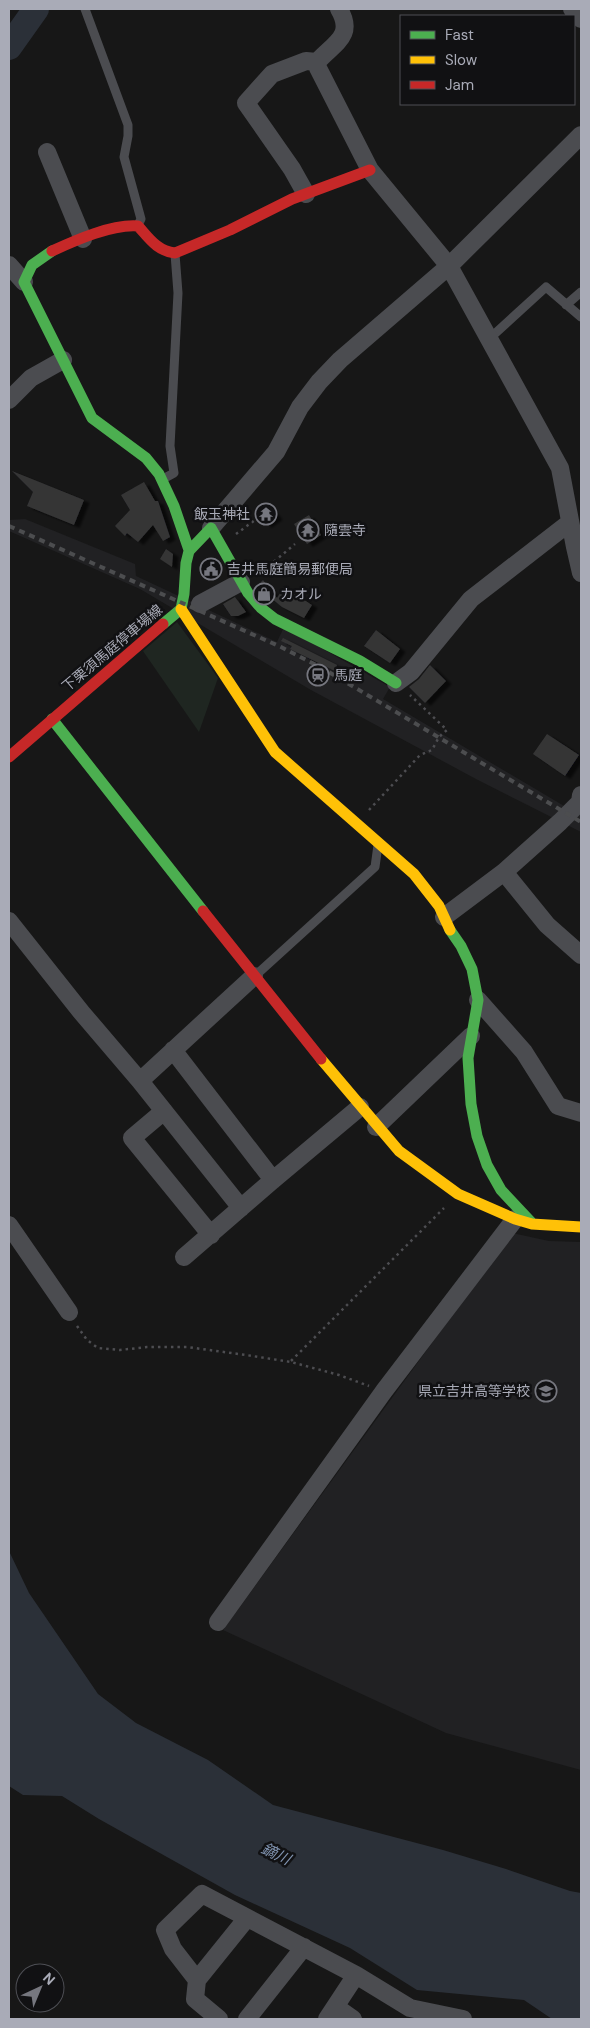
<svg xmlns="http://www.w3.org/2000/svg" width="590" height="2028" viewBox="0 0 590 2028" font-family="'DM Sans','Noto Sans JP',sans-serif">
<defs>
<filter id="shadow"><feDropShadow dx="5.5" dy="3" stdDeviation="1" flood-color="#0009"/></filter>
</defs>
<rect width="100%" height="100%" fill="#171717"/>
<!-- built -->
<path fill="#212123" d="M25 519 135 564 136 576 277 642 284 627 390 687 383 699 581 816V832L476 779 311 690 140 589 9 531V520Z
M512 1233 549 1241 581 1242V1770L446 1733 223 1630Z"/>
<!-- green -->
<path fill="#1f2621" d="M177 622 218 678 199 732 143 651Z"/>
<!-- water -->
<path fill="#2b3038" d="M9 1551 29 1593 98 1694 136 1723 208 1760 273 1805 443 1850 506 1869 570 1891 581 1893V2019H552L524 2000 417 1990 350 1948 235 1895 99 1819 62 1796 23 1795 9 1786Z"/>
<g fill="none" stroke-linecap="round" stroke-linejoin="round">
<!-- river -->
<path stroke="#2b3038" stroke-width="26" d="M9 47 36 9"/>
</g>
<!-- building -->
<path fill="#353536" filter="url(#shadow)" d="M12 471 84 500 74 525 27 506 33 492Z
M144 482 155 501H158L170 537 163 541 153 525 138 542 127 533 125 536 115 526 130 510 121 495Z
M267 503 277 517 266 525 256 511Z
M309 515 321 535 307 544 294 524Z
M166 549 173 554 172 567 160 559Z
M263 580 277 598 284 587 312 605 304 618 282 607 271 598 259 584Z
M235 597 246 612 238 616H231L223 604Z
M376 630 400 649 390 663 364 646Z
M283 638 337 665 335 671 290 649 292 646 281 641Z
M430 665 446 681 425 703 409 687 419 679Z
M547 734 579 755 565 776 533 754Z"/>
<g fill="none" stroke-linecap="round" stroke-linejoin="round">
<!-- path -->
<path stroke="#4d4d51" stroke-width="2.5" stroke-dasharray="2.5 4" stroke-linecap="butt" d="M236 534 255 520
M259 574 295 544
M369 810 420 755 432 750 439 737 447 730 410 695
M77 1326 87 1340 98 1348 120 1350 147 1347H187L246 1355 291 1362 339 1375 369 1386
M291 1361 444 1208"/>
<!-- lane -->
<path stroke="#4b4c50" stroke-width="9" d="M85 9 128 125V136L124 157 141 219 138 225
M566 305 581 292
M489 339 546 287 581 317
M163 479 174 473 170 446 178 293 175 254
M255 976 375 867 378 845"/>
<!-- street -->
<path stroke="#4b4c50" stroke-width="18" d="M339 9C355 36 334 43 317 62L318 68 370 170 449 266 560 468 575 547 581 573
M572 9 581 19
M47 152 83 239
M306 194 292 169 246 103 272 74 306 61 317 62
M9 265 24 282
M9 400 31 378 63 360
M211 528 276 452 300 407 319 382 340 360 449 266 581 135
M200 604 241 582
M396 683 411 672 471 599 569 523
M504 872 547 925 581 955
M444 917 504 872 560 822 580 802 581 795
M9 921 82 1013 140 1081 241 1208
M478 1000 524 1052 558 1106 581 1113
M173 1050 273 1180
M140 1081 254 976
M164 1111 132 1138 211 1235
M376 1127 471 1036
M9 1225 69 1312
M184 1257 273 1180 360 1107
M218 1622 384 1391 515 1219
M197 1980 247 1918
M336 2007 353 2019
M219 2019 195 1999 197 1980 173 1949 165 1930 202 1894 356 1975 410 2008 463 2019
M247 2019 304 1947
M327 2019 356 1975"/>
<!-- fast -->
<path stroke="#4caf50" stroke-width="11" d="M52 251 32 265 24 282 92 418 146 458 159 474 174 506 189 550
M163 624 181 609 184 594 186 563 189 551 211 528 248 593 261 608 275 619 360 661 396 683
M52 719 203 911
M450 930 461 946 472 969 478 1000 468 1058 471 1104 477 1136 487 1165 501 1190 531 1222"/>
<!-- slow -->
<path stroke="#ffc107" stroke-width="11" d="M181 609 275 752 414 874 439 906 450 930
M321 1059 399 1151 458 1194 515 1219 532 1224 581 1227"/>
<!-- jam -->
<path stroke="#c62828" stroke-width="11" d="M52 251C76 240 112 224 138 226 149 238 157 251 175 253L230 230 292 199 370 170
M9 757 163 624
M203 911 321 1059"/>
<!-- rail -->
<path stroke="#4c4d4f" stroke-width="4" stroke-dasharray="6 5" stroke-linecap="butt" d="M9 526 281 647 322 668 581 822"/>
</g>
<!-- icons -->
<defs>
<g id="temple-ring" transform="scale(1.125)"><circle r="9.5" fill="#111113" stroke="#76777f" stroke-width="1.5"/><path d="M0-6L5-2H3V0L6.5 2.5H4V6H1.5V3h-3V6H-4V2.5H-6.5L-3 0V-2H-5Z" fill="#76777f"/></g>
<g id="civic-ring" transform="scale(1.125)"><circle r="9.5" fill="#111113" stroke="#76777f" stroke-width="1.5"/><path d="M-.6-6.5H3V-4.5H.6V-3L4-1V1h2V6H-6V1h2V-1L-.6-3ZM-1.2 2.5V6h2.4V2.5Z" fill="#76777f"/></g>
<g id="shop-ring" transform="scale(1.125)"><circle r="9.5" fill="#111113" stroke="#76777f" stroke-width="1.5"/><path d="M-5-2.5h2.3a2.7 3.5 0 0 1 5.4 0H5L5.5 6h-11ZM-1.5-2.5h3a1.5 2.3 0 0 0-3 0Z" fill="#76777f"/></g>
<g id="station-ring" transform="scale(1.125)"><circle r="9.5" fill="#111113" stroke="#76777f" stroke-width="1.5"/><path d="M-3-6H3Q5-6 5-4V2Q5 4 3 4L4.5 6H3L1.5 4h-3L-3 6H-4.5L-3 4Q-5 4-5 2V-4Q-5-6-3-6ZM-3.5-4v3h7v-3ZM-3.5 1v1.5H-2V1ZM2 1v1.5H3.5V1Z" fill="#76777f"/></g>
<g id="school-ring" transform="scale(1.125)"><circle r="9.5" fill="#111113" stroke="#76777f" stroke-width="1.5"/><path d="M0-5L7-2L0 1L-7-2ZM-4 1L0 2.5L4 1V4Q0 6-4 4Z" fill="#76777f"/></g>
</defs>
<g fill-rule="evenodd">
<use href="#temple-ring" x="266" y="514"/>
<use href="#temple-ring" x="308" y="530"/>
<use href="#civic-ring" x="211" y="569"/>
<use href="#shop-ring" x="264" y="594"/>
<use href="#station-ring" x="318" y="675"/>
<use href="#school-ring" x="546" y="1391"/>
</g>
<g text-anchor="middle" stroke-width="5" stroke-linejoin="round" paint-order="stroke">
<!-- poi labels -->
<g font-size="14" fill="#a9abb7" stroke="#111113" text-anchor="start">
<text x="250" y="519" text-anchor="end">飯玉神社</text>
<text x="324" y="535">隨雲寺</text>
<text x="227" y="574">吉井馬庭簡易郵便局</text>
<text x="280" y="599">カオル</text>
<text x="334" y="680">馬庭</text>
<text x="530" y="1396" text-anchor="end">県立吉井高等学校</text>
</g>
<!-- street labels -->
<g font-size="14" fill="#a9abb7" stroke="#111113">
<text transform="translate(112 648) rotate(-40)" y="5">下栗須馬庭停車場線</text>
</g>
<!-- water labels -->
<g font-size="15" font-style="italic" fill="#8194b1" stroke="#111113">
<text transform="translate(276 1854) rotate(26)" y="5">鏑川</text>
</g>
</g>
<!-- border -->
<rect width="590" height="2028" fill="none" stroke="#a9abb7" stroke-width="20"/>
<!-- legend -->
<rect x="400" y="15" width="175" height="90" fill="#111113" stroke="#4e4f55"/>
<rect x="410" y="31" width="25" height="8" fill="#4caf50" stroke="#4e4f55"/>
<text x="445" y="40" font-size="15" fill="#a9abb7">Fast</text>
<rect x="410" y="56" width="25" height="8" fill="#ffc107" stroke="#4e4f55"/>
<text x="445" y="65" font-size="15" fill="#a9abb7">Slow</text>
<rect x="410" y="81" width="25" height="8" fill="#c62828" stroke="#4e4f55"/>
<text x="445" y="90" font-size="15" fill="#a9abb7">Jam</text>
<!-- north arrow -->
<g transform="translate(40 1988) rotate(44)"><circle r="24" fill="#111113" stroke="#4e4f55"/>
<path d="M0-4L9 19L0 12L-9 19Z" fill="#76777f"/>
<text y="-8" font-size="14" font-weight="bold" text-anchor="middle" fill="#a9abb7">N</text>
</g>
</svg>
